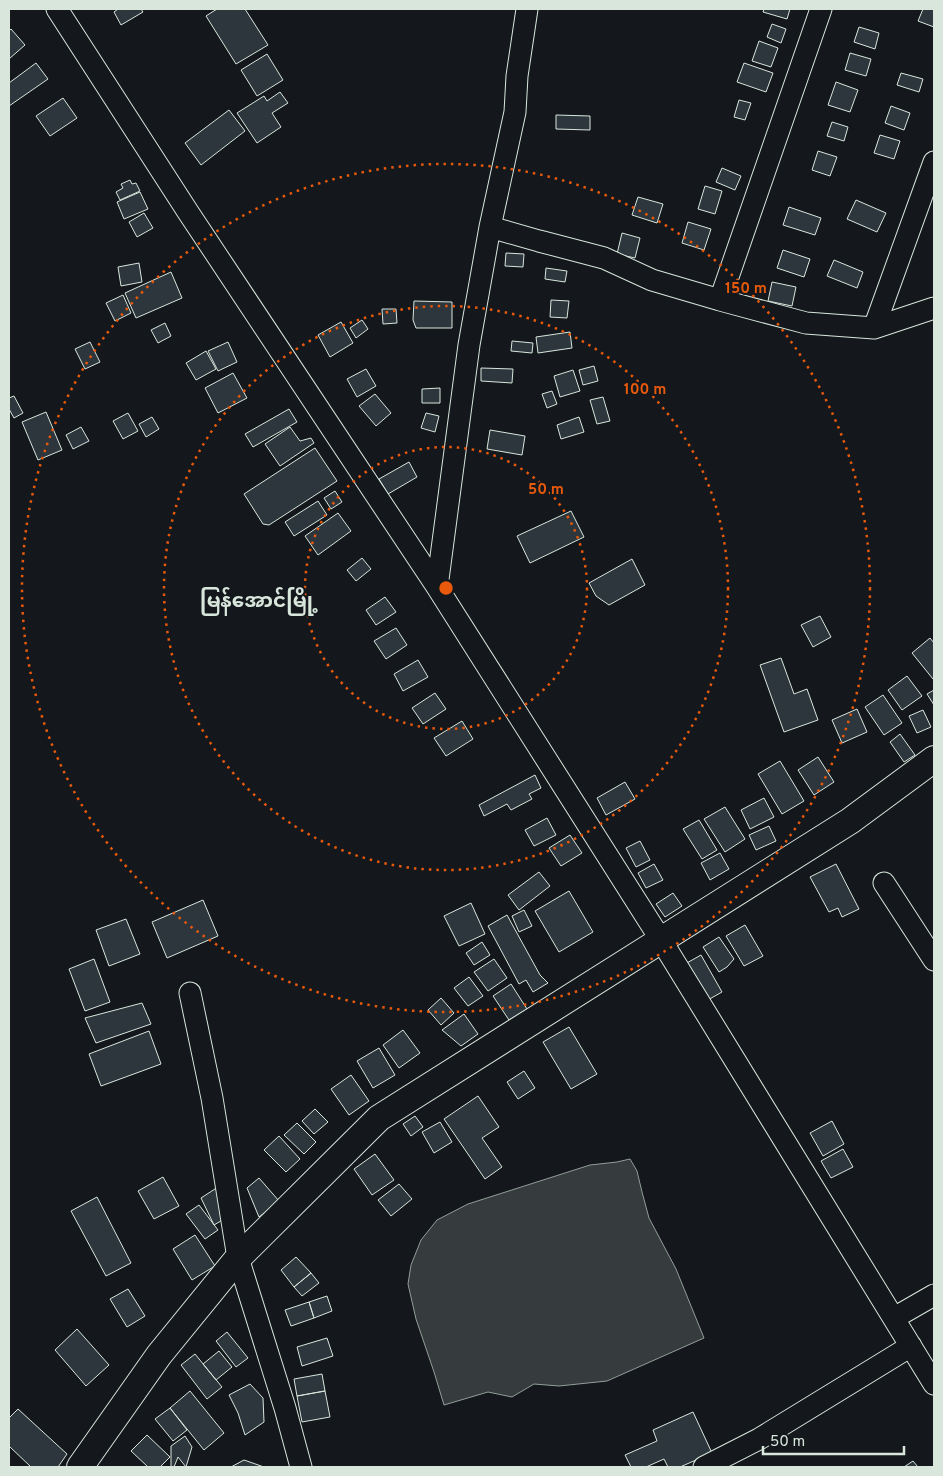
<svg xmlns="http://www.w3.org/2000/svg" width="943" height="1476" viewBox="0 0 943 1476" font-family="Overpass,'Noto Sans Myanmar',sans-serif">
<rect width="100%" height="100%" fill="#14181c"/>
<!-- water -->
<path fill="#363b3e" stroke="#939e99" d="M630 1159 637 1171 642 1192 649 1218 676 1269 704 1338 607 1381 559 1386 534 1384 512 1397 488 1392 444 1405 434 1372 416 1319 408 1284 411 1265 421 1240 437 1220 468 1204 590 1165 617 1162Z"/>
<!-- building -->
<path fill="#2c363c" stroke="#d8e6dc" d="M118 9H141L143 12 121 25 114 12Z
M217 9H245L268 45 236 64 206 16Z
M764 9H790L787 19 763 12Z
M923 9H934V27L918 21Z
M772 24 786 29 781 43 767 37Z
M859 27 879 33 875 49 854 42Z
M11 29 25 45 9 59V31Z
M759 41 778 48 771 67 752 61Z
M850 53 871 59 866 76 845 70Z
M267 54 283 80 257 96 241 70Z
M36 63 48 79 9 106V83Z
M744 63 773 73 766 92 737 82Z
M901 73 923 79 919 92 897 85Z
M836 82 858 90 850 112 828 105Z
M280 92 288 103 272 113 281 127 257 143 237 113 264 96 267 101Z
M63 98 77 118 50 136 36 116Z
M739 100 751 103 745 120 734 117Z
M891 106 910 113 904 130 885 123Z
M229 110 245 131 201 165 185 143Z
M556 115 590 116V130L556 129Z
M832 122 848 127 844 141 827 136Z
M880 135 900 141 894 159 874 153Z
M818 151 837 157 830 176 812 170Z
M722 168 741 176 735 190 716 182Z
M130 180 132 184 136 183 140 191 120 200 116 192 123 188 121 184Z
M705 186 722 191 715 214 698 209Z
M140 192 148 209 124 219 117 202Z
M638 197 663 204 657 223 632 215Z
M856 200 886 213 877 232 847 219Z
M789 207 821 218 815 235 783 225Z
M144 213 153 228 137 237 129 222Z
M688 222 711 229 704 250 682 243Z
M622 233 640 238 635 258 617 254Z
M783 250 810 259 804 277 777 268Z
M506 253 524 254 523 267 505 266Z
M834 260 863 272 857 288 827 276Z
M139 263 142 282 121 286 118 267Z
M546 268 567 271 565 282 545 279Z
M171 272 182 298 136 318 125 293Z
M772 282 796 287 792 306 768 301Z
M123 295 131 313 115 321 106 303Z
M551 300 569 301 567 318 550 317Z
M414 301 452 302V328H416L413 320Z
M382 309H396L397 323 383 324Z
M362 320 368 329 356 338 350 328Z
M341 322 353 343 330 357 318 335Z
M165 323 171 336 158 343 151 330Z
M570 332 572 348 538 353 536 337Z
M512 341 533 343 532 353 511 351Z
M90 342 100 362 85 369 75 349Z
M228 342 237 362 218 371 208 351Z
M206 351 216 369 196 380 186 363Z
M594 366 598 381 583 385 579 370Z
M481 368 513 369 512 383 481 381Z
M366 369 376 386 357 397 347 379Z
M573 370 580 391 560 397 554 376Z
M233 373 247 398 218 413 205 388Z
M440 388V403H422V389Z
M552 391 557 404 547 408 542 394Z
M375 394 391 413 376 426 359 406Z
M14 396 23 413 14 418 9 409V398Z
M603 397 610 421 597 424 590 400Z
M289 409 297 422 253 447 245 434Z
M46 412 62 450 38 460 22 422Z
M128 413 138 431 123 439 113 421Z
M426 413 439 416 435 432 421 428Z
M152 417 159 429 146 437 139 424Z
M579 417 584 432 561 439 557 425Z
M81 427 89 441 73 449 66 435Z
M290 427 300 441 311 438 314 443 280 466 265 444Z
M490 430 525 436 522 455 487 449Z
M315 448 337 481 269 525 263 524 244 494Z
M409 462 417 477 388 494 379 479Z
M335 491 342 502 331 509 324 498Z
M318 501 327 515 294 536 285 522Z
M571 511 584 537 530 563 517 536Z
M338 513 351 531 318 555 305 536Z
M362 558 371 569 356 581 347 570Z
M632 559 645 585 609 605 596 596 589 583Z
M385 597 396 612 376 625 366 610Z
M820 616 831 637 813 647 801 625Z
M396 628 407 645 386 659 374 641Z
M930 638 934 643V678L933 679 912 653Z
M781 658 794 694 807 689 818 720 784 732 760 665Z
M418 660 428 677 403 691 394 674Z
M907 676 922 696 902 710 888 690Z
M934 690V705L927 694Z
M435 693 446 709 423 724 412 708Z
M883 695 902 723 884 735 865 707Z
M857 709 867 732 842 743 832 720Z
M923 710 931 727 917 733 909 716Z
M462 721 473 739 446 756 434 738Z
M900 734 915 755 904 762 890 742Z
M818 757 834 782 814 795 798 770Z
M780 761 804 801 782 814 758 774Z
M535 775 541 788 529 794 532 799 511 810 507 804 484 816 479 805Z
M625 782 635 799 606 815 597 798Z
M764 798 774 817 750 829 741 810Z
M725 807 745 839 725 852 704 819Z
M547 818 556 835 534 846 525 830Z
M699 820 717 850 702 859 683 829Z
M769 826 776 841 756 850 749 835Z
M570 835 582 853 561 866 549 848Z
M640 841 650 860 636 867 626 848Z
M720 853 729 869 710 880 701 863Z
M654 864 663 880 646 888 638 873Z
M836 864 859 909 842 917 838 908 829 912 810 877Z
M539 872 550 886 519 910 508 895Z
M569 891 593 932 559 952 535 911Z
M673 893 682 906 665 917 656 904Z
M203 900 218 936 167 958 152 922Z
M471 903 485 934 459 946 444 916Z
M524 910 532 926 519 932 512 916Z
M507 915 540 975 548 983 533 992 526 980 519 984 488 926Z
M126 919 140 954 109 966 96 930Z
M745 925 763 956 744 966 726 936Z
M719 937 734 959 727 967 719 972 703 947Z
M482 942 490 955 474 965 466 953Z
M701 955 722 992 706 1001 685 964Z
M94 959 110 1002 85 1011 69 969Z
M494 959 507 978 488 991 474 972Z
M469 977 483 996 468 1006 454 988Z
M511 984 527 1009 509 1020 493 996Z
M441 998 454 1013 441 1025 428 1010Z
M142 1003 151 1024 96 1043 85 1018Z
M464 1014 478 1034 461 1046 442 1030Z
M569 1027 597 1074 571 1089 543 1042Z
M403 1030 420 1053 399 1068 383 1045Z
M149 1031 161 1064 101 1086 89 1054Z
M379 1048 395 1075 373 1088 357 1061Z
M524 1071 535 1088 518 1099 507 1082Z
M351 1075 369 1101 349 1115 331 1089Z
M478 1096 499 1127 482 1138 502 1167 485 1179 444 1119Z
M315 1109 328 1122 314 1134 302 1121Z
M415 1116 423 1127 411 1136 403 1124Z
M832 1121 844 1144 823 1156 810 1133Z
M440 1122 452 1142 434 1153 422 1132Z
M297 1123 316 1142 304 1154 284 1135Z
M279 1136 300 1159 286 1172 264 1150Z
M843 1149 853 1167 831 1178 821 1161Z
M375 1154 394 1180 372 1195 354 1169Z
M163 1177 179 1206 154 1219 138 1191Z
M259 1178 279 1201 259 1217 247 1188Z
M399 1184 412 1199 391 1216 378 1200Z
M218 1187 226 1218 214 1225 201 1198Z
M97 1197 131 1263 106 1276 71 1211Z
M199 1205 218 1230 205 1239 186 1214Z
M195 1235 215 1266 192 1280 173 1249Z
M296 1257 311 1273 294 1287 281 1270Z
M311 1273 319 1283 302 1296 294 1287Z
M128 1289 145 1316 127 1327 110 1299Z
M327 1296 332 1311 314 1318 309 1302Z
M309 1302 314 1318 291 1326 285 1310Z
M77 1329 109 1365 86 1386 55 1350Z
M227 1332 248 1358 236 1367 216 1341Z
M327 1338 333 1356 302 1366 297 1347Z
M219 1351 232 1367 216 1380 203 1364Z
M195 1354 222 1387 207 1399 181 1365Z
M322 1374 325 1391 297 1396 294 1379Z
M250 1384 263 1398 264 1422 245 1435 238 1413 229 1395Z
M190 1391 224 1433 204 1450 170 1408Z
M325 1391 330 1417 302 1422 297 1396Z
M170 1408 187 1430 173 1441 155 1419Z
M18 1409 67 1454 58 1467H31L9 1446V1418Z
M693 1412 712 1453 680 1467H668L664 1459 646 1467H631L625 1455 657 1441 653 1430Z
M147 1435 170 1457 160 1467H148L131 1451Z
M185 1436 192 1447 186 1467 178 1457 174 1467H171V1446Z
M244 1460 264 1467H231Z
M913 1461 918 1467H904Z"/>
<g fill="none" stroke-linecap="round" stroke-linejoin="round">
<!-- minor casing -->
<g stroke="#d8e6dc" stroke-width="23">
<path id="minor" d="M57 9 188 212 437 587 661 940 934 1384
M527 9 517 76 515 112 490 227 539 241 604 258 652 280 720 300 806 323 874 328 934 308
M720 300 821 9
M874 328 934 162
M437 587 469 345 490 227
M884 883 934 960
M190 993 212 1098 238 1258 285 1408 301 1467
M894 1318 934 1295
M704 1467 759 1439 911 1346"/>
</g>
<!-- major casing -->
<g stroke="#d8e6dc" stroke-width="28">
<path id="major" d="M80 1467 159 1355 238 1258 379 1118 850 821 934 759"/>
</g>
<!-- minor -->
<use href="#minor" stroke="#14181c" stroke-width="21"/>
<!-- major -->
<use href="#major" stroke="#14181c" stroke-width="26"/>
</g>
<!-- distance rings -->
<g fill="none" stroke="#e8590c" stroke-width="2.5" stroke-dasharray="2.5 5">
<circle cx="446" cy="588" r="141"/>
<circle cx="446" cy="588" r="282"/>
<circle cx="446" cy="588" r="424"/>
</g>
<g text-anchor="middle" stroke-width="4" stroke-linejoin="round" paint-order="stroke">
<!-- district labels -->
<g font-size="20" font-weight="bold" fill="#d8e6dc" stroke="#14181c">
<text x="259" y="607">မြန်အောင်မြို့</text>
</g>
</g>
<circle cx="446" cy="588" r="8" fill="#e8590c" stroke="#14181c" stroke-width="2.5"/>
<g font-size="15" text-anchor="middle" font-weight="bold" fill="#e8590c" stroke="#14181c" stroke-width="4" stroke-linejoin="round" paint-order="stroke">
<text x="746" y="293">150 m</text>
<text x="645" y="394">100 m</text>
<text x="546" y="494">50 m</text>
</g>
<!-- border -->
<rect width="943" height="1476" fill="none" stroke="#d8e6dc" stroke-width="20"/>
<!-- scale -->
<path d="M763 1446v8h141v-8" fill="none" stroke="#d8e6dc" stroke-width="2.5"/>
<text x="770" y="1446" font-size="15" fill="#d8e6dc" stroke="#14181c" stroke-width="4" paint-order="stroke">50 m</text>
</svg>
